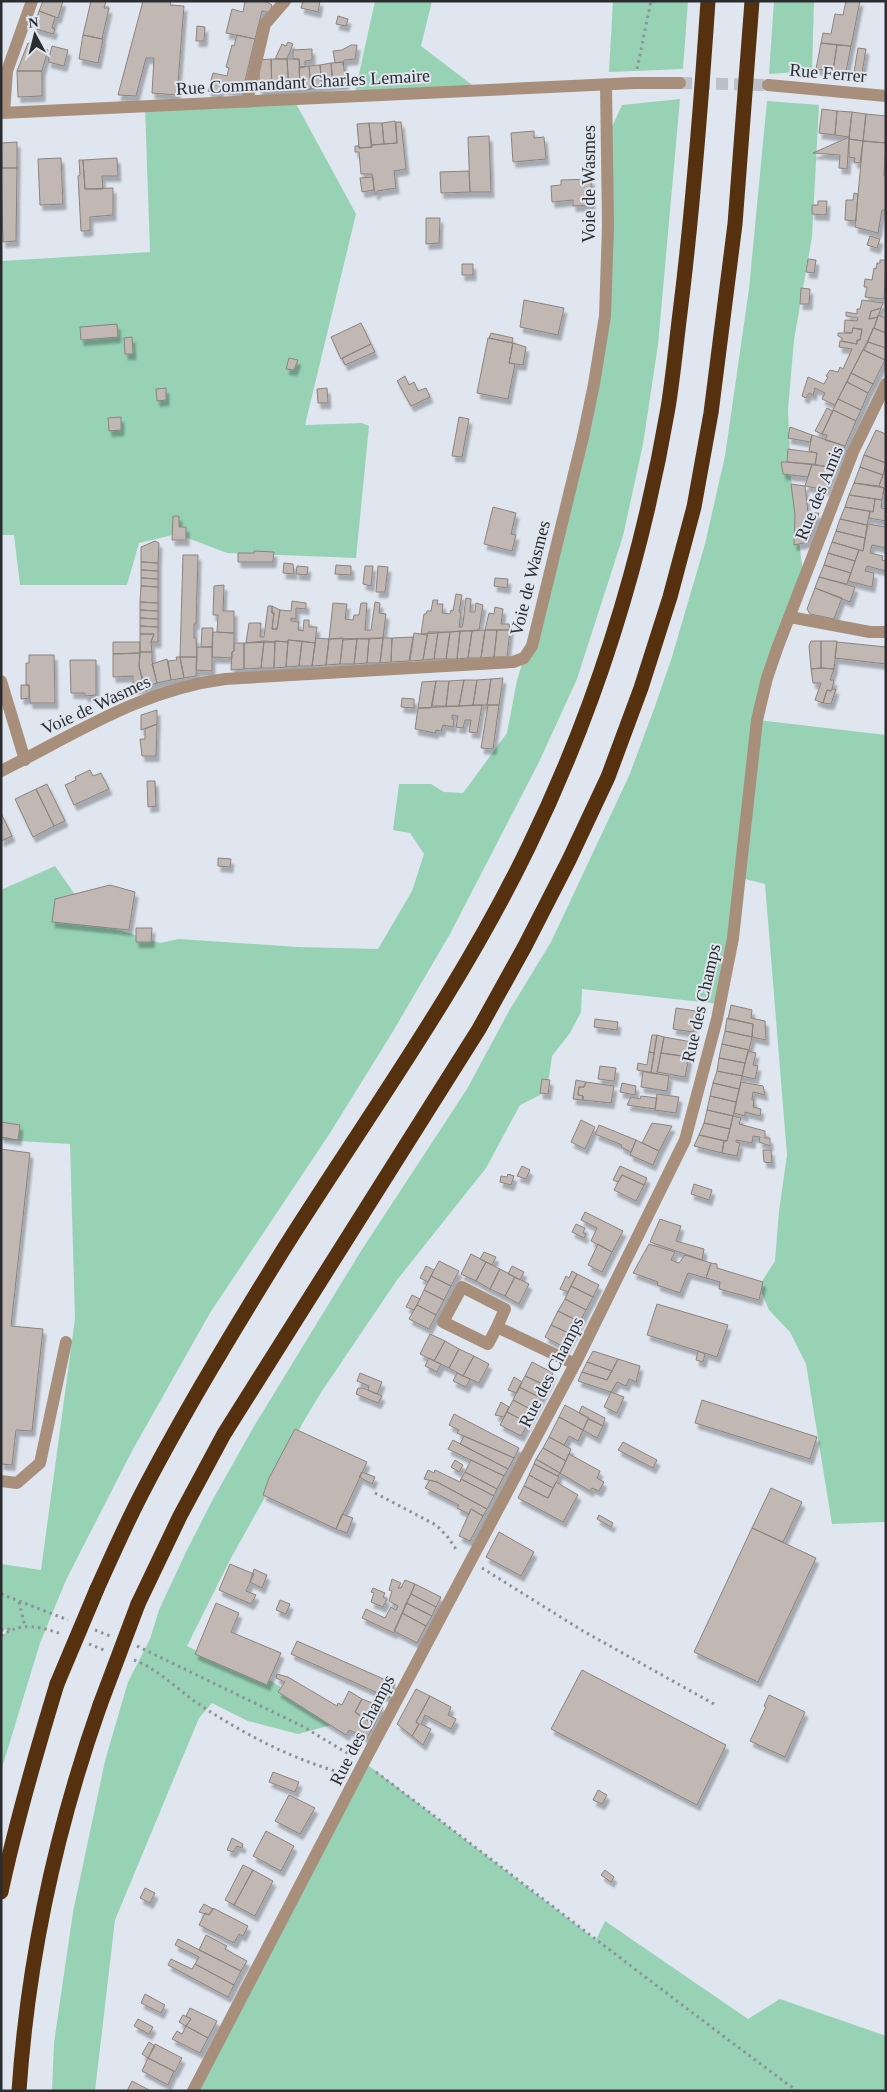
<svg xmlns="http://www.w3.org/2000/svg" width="887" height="2092" viewBox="0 0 887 2092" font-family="Georgia,serif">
<defs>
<filter id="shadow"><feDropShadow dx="3" dy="5.5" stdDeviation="1" flood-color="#0004"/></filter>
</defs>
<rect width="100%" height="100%" fill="#e0e6ef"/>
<!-- green -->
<path fill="#97d2b5" d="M375 1H432L421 46 480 91 354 97Z
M613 1H688L683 69 609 72Z
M774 1H814L812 71 769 74Z
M680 99 658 345 643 444 623 536 577 679 539 762 450 934 392 1033 330 1133 210 1313 132 1451 66 1580 40 1643 1 1771V1636L10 1630 1 1629V1564L41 1570 75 1319 70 1144 1 1140V890L55 866 94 922 160 943 179 939 298 947 378 949 412 891 424 854 410 833 393 830 399 784H431L444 792 463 793 507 733 517 680 524 658 532 646 605 316 606 140 622 105Z
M294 100 356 214 305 425 362 423 369 426 356 558 227 553 177 534 139 543 127 585H20L14 535H1V261L150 252 145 107Z
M767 101 819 105 812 237 794 340 788 410 791 479 804 580 757 720 886 735V1522L832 1524 806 1364 790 1332 769 1310 759 1286 775 1261 779 1211 787 1155 765 884 741 878 720 1004 582 989 581 1012 570 1033 552 1056 549 1077 542 1094 520 1105 486 1168 397 1280 320 1394 302 1424 269 1490 231 1558 187 1646 215 1660 271 1681 296 1697 332 1725 298 1734 248 1721 212 1703 199 1718 115 1920 95 2091H52L54 2043 73 1912 105 1761 128 1682 150 1639 159 1610 186 1552 212 1501 253 1428 361 1251 467 1089 509 1011 551 942 629 776 654 709 672 657 705 544 725 456 749 289Z
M364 1762 596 1940 605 1921 748 2019 780 1999 886 2036V2091H193Z"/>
<!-- building -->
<path fill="#c2b8b3" stroke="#8c827e" filter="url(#shadow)" d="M43 1H63L58 18 39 11Z
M91 1H106L104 8H109L102 39 83 35Z
M143 1H171L170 5 184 6 177 95 152 93 154 58H146L136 96 118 95Z
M245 1H265L272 5 270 13 262 11 255 39 226 33 232 9 243 12Z
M303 1H320L318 12 301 8Z
M846 1H860L851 46 821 43 823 33 831 34 835 14 843 15Z
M39 11 55 17 52 28 55 29 53 34 33 28Z
M338 16 348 19 346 26 336 24Z
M197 26 205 27 204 41H196Z
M83 35 103 39 98 63 79 59Z
M237 35 255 39 242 93 221 88 219 94 208 91 213 73 227 76 229 68 226 67 232 45 234 46Z
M288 42 293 44 287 59H275L282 44 286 46Z
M28 43 48 50 42 71H17Z
M821 43 837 45 833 71 816 69Z
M351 45H357L355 59 344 60 343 65V62L335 63 333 51 342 50Z
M837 45 851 46 846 72 833 71Z
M52 46 68 50 64 66 48 62Z
M858 48 866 49 862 73 854 72Z
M312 49V60L305 61V67L300 68 299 59H293V50Z
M271 59 272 91 260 92 258 60Z
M271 59H287L289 91H272Z
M287 59H299L300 91H289Z
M343 62 346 84 333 85 331 63Z
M331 63 333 85 322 87 320 65Z
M320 65 322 87 311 89 309 66Z
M309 66 311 89 300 90 299 67Z
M17 71H42V96L18 97Z
M822 109 837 111 835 135 819 133Z
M837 111 852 112 849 137 835 135Z
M852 112 866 114 863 141 849 139Z
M866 114 886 116V143L863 141Z
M395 121 397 143 384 144 382 123Z
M396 122H401L406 169 394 171 396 188 377 191V194H375L372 174H361L359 152H355V146H359V148L372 147 371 145 397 143Z
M369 123H382L384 144 371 145Z
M369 123 372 147 359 148 357 124Z
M534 131V138L544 137 546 159 513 162 511 133Z
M489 136 491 192H470L468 137Z
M849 137 847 169 839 168 840 155 813 153Z
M849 139 863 141 860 163 854 162 855 158 849 157Z
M863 141 886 143 884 176H886V210H882L878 233 855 227Z
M17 142V168H2L1 143Z
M61 158 63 204 40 205 38 159Z
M117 158 118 176H102L103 189H85L83 160Z
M79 160H83L85 189 113 188V215L90 217V230L86 231H81L78 176 80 175Z
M1 168H17L16 241 3 242Z
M469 171 470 192 441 193 440 172Z
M373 177 374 190 362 192 360 178Z
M591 179 592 205 573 206V200L552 202 551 186 561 185V180Z
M854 193 858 194 856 221 845 220 846 200H853Z
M818 201H827L826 215 812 214V205H818Z
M426 218H440L439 243 426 244Z
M870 236 880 239 877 248 867 245Z
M808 259 816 260 814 273 806 272Z
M880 260H886L884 299 865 297 867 287H864L865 279 872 280 874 268 876 269 877 263H880Z
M462 264H473V275H462Z
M801 288 810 289 809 304H800Z
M524 300 564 308 558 335 520 327Z
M862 300 883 303 881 308 871 311 869 319 878 317 874 328 835 405 822 399 825 393 815 388 813 395 809 393 806 398 802 396 808 377 824 384 828 377 826 376 830 370 838 372 840 367 843 369 852 349 839 347 840 341 857 344V340H860L862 330 853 328 852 333 844 332 845 320 857 321 858 318 846 316V312L857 314V309H860Z
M881 308 878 317 869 319 871 311Z
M878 315 886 318V333L874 328Z
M361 323 371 344 341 359 331 337Z
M117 324 118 337 81 340 80 327Z
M853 328 862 329 860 340H857V344L842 341V338L838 336V333H852Z
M873 328 886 333V348L868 342Z
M491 333 513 338 512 343 489 338Z
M132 337 133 354H125L124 338Z
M488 338 513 343 509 363 515 364 508 399 477 393Z
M868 342 886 348 885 360 864 350Z
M513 343 526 347 523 365 509 363Z
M371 344 375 352 345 365 342 358Z
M863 350 885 360 873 384 851 373Z
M289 358 298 360 294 370 286 369Z
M851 373 873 384 868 393 847 382Z
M405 376 409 385 414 382 418 391 426 388 430 397 411 406 397 381Z
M847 382 868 393 861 410 838 399Z
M166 388V400L157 401 156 389Z
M327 388 328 403H318L317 389Z
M838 399 861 410 856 421 833 410Z
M827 408 833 411 822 434 815 431Z
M833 410 856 421 845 446 825 440 827 435 822 434Z
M121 417V430L109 431 108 418Z
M459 417 469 419 462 457 452 456Z
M790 427 812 435 810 442 788 438Z
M876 430 886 434V463L864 455Z
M812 435 845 446 835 468 815 465 817 453 809 451Z
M788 449 817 453 815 465 787 462Z
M864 455 886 463 883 475 860 467Z
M781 462H787L812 464 808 477 783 474Z
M812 464 835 468 826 490 805 486Z
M886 466V494H883L884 488 879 486Z
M860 467 883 475 879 486 854 483Z
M854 483 884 488 882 500 849 495Z
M791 484 805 486 808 513H819L808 542 794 545 795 515Z
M849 495 875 499 873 512 845 507Z
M875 499 882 500 881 508 886 509V521L869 518 870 511 873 512Z
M493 507 516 513 511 534 516 535 512 551 484 544Z
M845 507 870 511 867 525 840 519Z
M173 516H179V527H186V540H172Z
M840 519 867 525 865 538 836 531Z
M868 524 886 527V548L872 545 870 553 883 556 882 560 886 561V571L867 566 865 571 874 573 872 587 848 581 859 550 863 551Z
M836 531 865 538 863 551 832 542Z
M155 541 159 543 158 563 141 562V547Z
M832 542 859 550 855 561 828 553Z
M254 551 274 552 273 562H238V553H254Z
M828 553 855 561 851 573 824 565Z
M183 555H198L196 624H194V638H196L197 657H180Z
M141 562 158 563V571L141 570Z
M284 563 293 564 294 574 283 573Z
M336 565 351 566V575L335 574Z
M824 565 851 573 847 584 819 577Z
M297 566 308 567 307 575 296 574Z
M365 566H373L371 586 363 584Z
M378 566 388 567 385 592H376Z
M141 570 158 571V579L141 578Z
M819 577 855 587 850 602 815 588Z
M141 578 158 579V587L141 586Z
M495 578 508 579 507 588 494 586Z
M224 585 223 611H234V633L217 632 218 615H213L214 586Z
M141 586 158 587V603L140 602Z
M815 588 842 598 834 619 810 614 807 609Z
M456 594 462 595 459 612 461 613 459 627H462L463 623 466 598 471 599 470 612H475L476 603 483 605 479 630 421 634 424 614H426L427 611H431L433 600H438L437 604H443L442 613 450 614 451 610 453 611Z
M292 601 306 603V609L296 608V619L291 618V621L299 622 298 630 303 631 304 620H309V627H317L315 643 288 640V642L275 641V642L246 643 249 623H261L260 637H264L268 606H272V613H274L272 629H277L280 610 291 611Z
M140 602 158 603V611L140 610Z
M375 602 380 603 379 613 386 614 383 638 329 639 333 603 347 604 345 619 353 620 354 615H359L361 603H367L365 630H371Z
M272 606 280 610 277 629H272L274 613H272Z
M495 607 503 609 501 624H509L510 630H485L489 613 494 614Z
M140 610 158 611V619L140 618Z
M140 618 158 619V627L140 626Z
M140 626 158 627V642H151L154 634H140Z
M202 628H213L212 647H201Z
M485 630H497L494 657 481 658Z
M485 630 481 658H468L472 631Z
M497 630H510L507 657H494Z
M460 631H472L468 658 457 659Z
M213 632 234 633V651L232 652V658L212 657Z
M428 632H438L434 659 423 660Z
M438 632H450L446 659H434Z
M450 632 460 631 457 659H446Z
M414 633 427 635 423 660 410 661Z
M140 634H154L151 642 152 652H140Z
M413 637 409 661 391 662 392 638Z
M316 638 329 639 326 665 312 666Z
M343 638 340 664 326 665 329 639Z
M383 638 380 663H367L369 639Z
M383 638H392L391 662 380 663Z
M357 639 354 664H340L343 640Z
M357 639H369L367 663 354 664Z
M288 640 302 641 299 666 286 667Z
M264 641 275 642 274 668H261Z
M264 641 261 668 244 669V643Z
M275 641 288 642 286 667 274 668Z
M302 641 315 643 312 666H299Z
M811 641H821V668L811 669 809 646Z
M821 641H837L834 669 821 668Z
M113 642H140V653L113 654Z
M837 642 886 647V664L835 658Z
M234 643H244V669L231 670 232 652 234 651Z
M197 647H212V671L196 670Z
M140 652H152V661L157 683 145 687 139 666Z
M140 653 139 666 144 688H133V676L113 677V654Z
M29 655H54L55 703H30L29 685H26V663H29Z
M176 657H180L184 678 171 680 168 661 177 660Z
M180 657H197L196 676 184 678Z
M167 659 171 680 157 683 152 664Z
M70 660H96V695L85 696V693H71Z
M821 668 834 669 830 680H834L832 689 831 691 827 690 823 703 815 700 821 683H813L811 669Z
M503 678 499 705H487L491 679Z
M491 679 487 705H473L477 680Z
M464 680 459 706H446L449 681Z
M464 680H477L473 705 459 706Z
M436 681H449L446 706H432Z
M436 681 431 708H418L422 682Z
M21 685H29V698L21 699Z
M832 689H836L831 704 823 703 827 690 831 691Z
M402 698 414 699V708L401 707Z
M482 705 477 733 469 732 471 720H465L463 728 456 727 458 716 452 715V719L454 720 453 727 443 725 441 731 436 730 435 733 415 729 418 708Z
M488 705H499L493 749 481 748Z
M157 710V724L141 730V715Z
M157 724 156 756H142L140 739H145V729Z
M90 770 93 776 101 773 109 789 74 805 65 785 76 780 75 777Z
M147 781H155L156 806 148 807Z
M47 784 65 821 54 826 36 789Z
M36 789 54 826 33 837 15 799Z
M1 813 12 836 1 841Z
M218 858 231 859 230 867 218 866Z
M110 885 135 892 129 930 52 922 55 899Z
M136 928H152L151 942H136Z
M731 1005 752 1010 751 1018 765 1021 766 1040 752 1037 753 1024 728 1019Z
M676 1008 696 1011 693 1032 673 1029Z
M727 1018 753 1024 752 1037 725 1031Z
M595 1019 618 1022 617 1030 594 1027Z
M725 1031 752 1037 749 1050 722 1044Z
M652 1035H657L654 1053 649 1052Z
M657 1035 664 1037 657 1074 651 1073Z
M664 1037 692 1042 689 1057 661 1053Z
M722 1044 749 1050 745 1063 719 1058Z
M748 1051 756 1053 753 1065 758 1066 755 1079 742 1076Z
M649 1052 654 1053 651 1073 637 1070 638 1063 647 1065Z
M661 1053 689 1057 685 1077 657 1072Z
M719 1058 745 1063 742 1076 717 1071Z
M600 1066 616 1068 614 1081 598 1079Z
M643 1071 669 1076 667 1091 641 1087Z
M717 1071 742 1076 739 1089 713 1083Z
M542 1079 550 1080 548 1094 540 1093Z
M576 1080 586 1082 584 1087H579L578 1095 583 1096V1100L573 1099Z
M586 1082 614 1086 611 1103 583 1100V1096L578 1095 579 1087H584Z
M741 1082 763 1086 765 1095 753 1092 752 1100H754L753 1107 761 1109 760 1116 745 1112V1116L734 1113Z
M622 1083 636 1086 635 1095 620 1092Z
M713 1083 739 1089 736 1102 710 1096Z
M657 1094 679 1097 676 1113 655 1110Z
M641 1096 657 1098 655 1109 627 1105 631 1097 640 1099Z
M710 1096 736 1102 733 1116 707 1110Z
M707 1110 733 1116 730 1129 704 1123Z
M733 1116 741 1118 739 1124 765 1131V1138H770V1146L759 1142 760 1137 753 1136 752 1143 736 1140V1142L740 1143 737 1156 722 1153 724 1141H727Z
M581 1120 595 1127 585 1149 571 1142Z
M1 1122 20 1125 18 1140 1 1137Z
M652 1123 672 1126 659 1151 642 1143Z
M704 1123 730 1129 727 1141 699 1135Z
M599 1125 636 1140 631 1152 621 1147 622 1145 595 1134Z
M699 1135 724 1141 722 1153 694 1146Z
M636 1140 659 1151 653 1165 630 1155Z
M1 1149 30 1153 11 1326 43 1329 32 1431 16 1430 12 1465 1 1464Z
M763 1150H771L772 1163 764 1162Z
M522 1166 530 1170 526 1179 517 1176Z
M620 1166 647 1178 644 1185 622 1175 618 1182 613 1180Z
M508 1174 514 1176 511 1185 500 1182 501 1176 507 1177Z
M622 1175 644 1185 636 1201 614 1190Z
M694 1184 712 1190 709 1200 691 1194Z
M585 1212 623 1231 612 1252 591 1241 597 1228 581 1220Z
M660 1219 681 1226 676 1241 704 1249 702 1260 650 1242Z
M576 1224 585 1228 583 1233 586 1234 584 1238 572 1232Z
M598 1244 612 1252 602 1272 588 1265Z
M649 1244 675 1252 671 1260 679 1263 685 1255 711 1263 706 1278 688 1273 680 1293 657 1285 658 1282 633 1273Z
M484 1252 496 1257 492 1265 480 1259Z
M471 1254 486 1262 476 1281 461 1274Z
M439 1261 459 1271 451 1286 431 1276Z
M486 1262 500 1269 490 1289 476 1281Z
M711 1263 717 1264V1268L763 1282 759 1300 719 1289 720 1282 706 1278Z
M426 1266 434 1270 428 1282 420 1278Z
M512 1266 524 1272 520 1280 508 1274Z
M500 1269 515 1277 505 1296 490 1289Z
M572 1271 577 1274 568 1292 560 1289 566 1276 569 1278Z
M577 1274 599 1285 593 1297 571 1286Z
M431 1276 451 1286 444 1300 424 1290Z
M515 1277 529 1284 519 1304 505 1296Z
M571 1286 593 1297 586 1310 565 1299Z
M424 1290 444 1300 436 1315 417 1305Z
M412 1295 420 1299 414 1310 406 1307Z
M565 1299 586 1310 580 1322 558 1311Z
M657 1304 728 1325 717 1357 647 1335Z
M417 1305 436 1315 429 1329 409 1319Z
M558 1311 580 1322 573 1335 551 1325Z
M551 1325 573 1335 566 1348 545 1337Z
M430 1334 445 1341 434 1361 420 1354Z
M445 1341 459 1349 449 1368 434 1361Z
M459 1349 474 1356 463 1376 449 1368Z
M593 1351 618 1359 612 1371 587 1362Z
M698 1351 705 1354 703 1362 696 1360Z
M474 1356 489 1364 479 1383 463 1376Z
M429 1358 441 1364 437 1372 425 1366Z
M618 1359 640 1366 636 1382 629 1379 626 1386 617 1382 611 1392 578 1381 582 1372 607 1380Z
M532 1362 553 1373 547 1386 525 1376Z
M587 1362 612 1371 607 1380 582 1372Z
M360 1373 382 1382 377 1394 368 1390 369 1386 357 1381Z
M457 1373 470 1379 466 1387 453 1381Z
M525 1376 547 1386 541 1398 519 1387Z
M514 1377 522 1382 517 1393 508 1390Z
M519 1387 541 1398 534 1411 513 1400Z
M358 1388H363L382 1396 378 1403 356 1394Z
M611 1392 624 1397 617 1413 604 1407Z
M513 1400 534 1411 528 1423 507 1412Z
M702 1400 817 1437 810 1459 695 1423Z
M501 1402 509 1407 504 1417 495 1415Z
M565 1405 589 1418 583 1430 559 1417Z
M582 1406 605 1418 603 1426 579 1413Z
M507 1412 528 1423 521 1436 500 1425Z
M454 1414 519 1448 514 1458 457 1433 459 1430 449 1425Z
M559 1417 583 1430 578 1441 569 1436 564 1445 549 1437Z
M588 1419 603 1426 597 1438 583 1430Z
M295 1429 367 1462 336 1529 263 1495 269 1478Z
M464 1436 514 1458 508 1469 460 1444Z
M549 1437 571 1449 566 1461 543 1448Z
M453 1440 508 1469 504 1476 448 1449Z
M623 1442 657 1460 653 1468 618 1450Z
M543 1448 566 1461 560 1473 536 1459Z
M569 1454 600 1471 597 1478 604 1482 599 1491 592 1488 590 1491 560 1473Z
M536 1459 560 1473 558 1476 534 1464Z
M455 1460 463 1465 459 1472 451 1467Z
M471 1460 504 1476 497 1489 465 1472Z
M534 1464 559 1477 553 1488 529 1475Z
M428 1470 434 1473 435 1470 460 1482 461 1479 494 1496 487 1509 437 1482 424 1479Z
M362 1472 375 1477 372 1484 359 1477Z
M465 1472 497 1489 494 1496 461 1479Z
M529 1475 553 1488 548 1498 524 1486Z
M430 1480 437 1482 487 1509 483 1516 471 1509 469 1514 457 1508 459 1505 425 1488Z
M556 1482 578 1495 563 1522 518 1498 524 1486 548 1498Z
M771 1488 802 1502 783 1542 752 1528Z
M471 1509 483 1516 470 1541 459 1536Z
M342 1514 353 1518 347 1533 336 1529Z
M599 1515 613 1523 611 1527 597 1519Z
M752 1528 816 1558 758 1682 694 1652Z
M499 1532 534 1552 521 1576 486 1557Z
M230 1564 254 1574 246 1591 256 1595 251 1604 219 1590Z
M254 1569 267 1575 262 1588 250 1582Z
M392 1579 401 1583 398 1588H401L405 1580 415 1584 394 1633 362 1618 366 1609 385 1618 391 1607 396 1610 398 1606 389 1601 392 1591 389 1590Z
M415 1584 441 1597 436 1607 411 1594Z
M373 1588 385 1593 383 1597 387 1599 383 1607 371 1602 374 1593 371 1592Z
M411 1594 436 1607 432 1616 406 1603Z
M280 1600 290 1604 286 1614 276 1610Z
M216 1603 239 1613 231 1632 281 1653 267 1685 195 1654Z
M406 1603 432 1616 426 1626 402 1613Z
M402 1613 426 1626 417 1643 394 1631Z
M297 1641 395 1684 389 1698 291 1654Z
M582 1670 726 1745 697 1805 551 1729Z
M277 1674 288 1677 337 1706 338 1703 342 1705 349 1691 362 1699 355 1712 374 1725 367 1738 349 1730 346 1735 278 1692 285 1682 276 1678Z
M416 1689 430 1696 416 1722 419 1724 412 1736 397 1724Z
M769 1695 805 1712 785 1757 750 1741 766 1707 764 1706Z
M430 1696 451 1707 448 1715 456 1719 451 1729 425 1715 421 1724 431 1729 423 1745 412 1736 419 1724 416 1722Z
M362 1699 383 1707 374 1725 355 1712Z
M273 1772 299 1782 295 1792 269 1782Z
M598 1790 607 1795 602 1804 593 1800Z
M289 1795 315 1808 300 1834 275 1821Z
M266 1831 294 1846 281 1871 253 1856Z
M232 1838 243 1844 242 1848 237 1846 233 1852 227 1850Z
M243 1865 253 1870 234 1905 225 1900Z
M253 1870 273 1881 255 1916 234 1905Z
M605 1870 614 1877 611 1882 601 1875Z
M145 1888 155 1893 150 1903 140 1898Z
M204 1904 213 1909 209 1915 199 1912Z
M213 1908 248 1926 243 1936 239 1934 234 1943 199 1925 205 1913 209 1915Z
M206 1935 227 1946 225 1949 247 1961 241 1971 199 1950Z
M178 1939 241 1971 234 1985 195 1964 199 1957 175 1945Z
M171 1959 192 1969 195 1964 234 1985 228 1997 168 1965Z
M145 1994 165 2005 161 2013 141 2003Z
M190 2008 217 2021 208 2038 186 2026 191 2019 186 2016Z
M183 2015 191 2019 186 2026 179 2022Z
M138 2019 153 2027 149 2034 134 2026Z
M186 2026 208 2038 200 2053 172 2039 177 2031 182 2034Z
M149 2042 155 2046 148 2058 142 2054Z
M155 2044 182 2058 175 2072 148 2058Z
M148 2058 174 2071 168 2085 142 2071Z
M132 2081 151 2091H127Z"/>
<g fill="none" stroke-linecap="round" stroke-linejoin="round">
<!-- minor-tunnel -->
<path stroke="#bcc1c9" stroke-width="12" stroke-dasharray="12 6" stroke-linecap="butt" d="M680 83 768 85"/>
<!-- path -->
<path stroke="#8e9299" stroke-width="3" stroke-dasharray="2.5 4" stroke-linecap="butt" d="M637 69 651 1
M375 1493 436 1525 447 1536 458 1552
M482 1568 583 1631 714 1704
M1 1594 68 1620
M19 1602 25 1626
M1 1630 10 1629
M95 1630 110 1636
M1 1636C22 1621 40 1627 62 1634
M89 1644 104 1650
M137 1646 302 1726 352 1756
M134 1660C158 1669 176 1688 197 1703 242 1733 289 1758 342 1773
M376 1772C517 1878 655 1986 797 2091"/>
<!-- minor -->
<path stroke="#a78f7c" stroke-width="12" d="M768 85 886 96
M247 102 265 24 285 1
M1 113 635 83H680
M4 113 7 71 32 1
M790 617 870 632H886
M1 681 25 760
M1 771C76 734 140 690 225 679L513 662 524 658 532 646 583 437 594 384 605 316 608 226 606 85
M497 1327 488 1344 443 1322 462 1287 505 1309 497 1327 575 1364
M1 1481 17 1483 40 1463 66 1342
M193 2091 364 1762 575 1364 685 1140 717 1019 733 938 757 720 767 678 778 646 853 452 886 384"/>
<!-- highway -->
<path stroke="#55310f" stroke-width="15" d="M97 1589C111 1558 125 1526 141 1495 185 1410 235 1328 285 1247 369 1114 461 987 529 846 596 708 642 559 668 408 673 377 676 345 680 313 693 209 701 105 708 1
M138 1604 180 1516 224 1434 479 1029 525 946 569 860 608 777 641 688 670 597 694 507 711 413 735 224 752 1
M1 1892C16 1822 36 1753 57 1684
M19 2091C28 1958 56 1830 100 1705"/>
<!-- highway-bridge -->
<path stroke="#55310f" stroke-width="15" d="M57 1684 97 1589
M100 1705 138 1604"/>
</g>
<g text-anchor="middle" stroke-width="4" stroke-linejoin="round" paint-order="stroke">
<!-- street labels -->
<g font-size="18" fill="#2a2c2f" stroke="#e0e6ef">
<text transform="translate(828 73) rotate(5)" y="6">Rue Ferrer</text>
<text transform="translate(303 82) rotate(-3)" y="6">Rue Commandant Charles Lemaire</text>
<text transform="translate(589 184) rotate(-90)" y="6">Voie de Wasmes</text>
<text transform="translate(819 493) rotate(-68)" y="6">Rue des Amis</text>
<text transform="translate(530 578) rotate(-76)" y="6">Voie de Wasmes</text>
<text transform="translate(96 705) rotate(-25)" y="6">Voie de Wasmes</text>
<text transform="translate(701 1003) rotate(-77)" y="6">Rue des Champs</text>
<text transform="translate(551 1372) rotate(-63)" y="6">Rue des Champs</text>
<text transform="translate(362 1730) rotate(-63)" y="6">Rue des Champs</text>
</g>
</g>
<!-- border -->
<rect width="887" height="2092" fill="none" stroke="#2a2c2f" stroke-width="5"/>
<!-- north arrow -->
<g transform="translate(35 35) rotate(353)" stroke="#e0e6ef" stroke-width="4" paint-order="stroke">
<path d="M0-4L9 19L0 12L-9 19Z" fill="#2a2c2f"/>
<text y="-8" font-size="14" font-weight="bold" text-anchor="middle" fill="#2a2c2f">N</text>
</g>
</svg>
